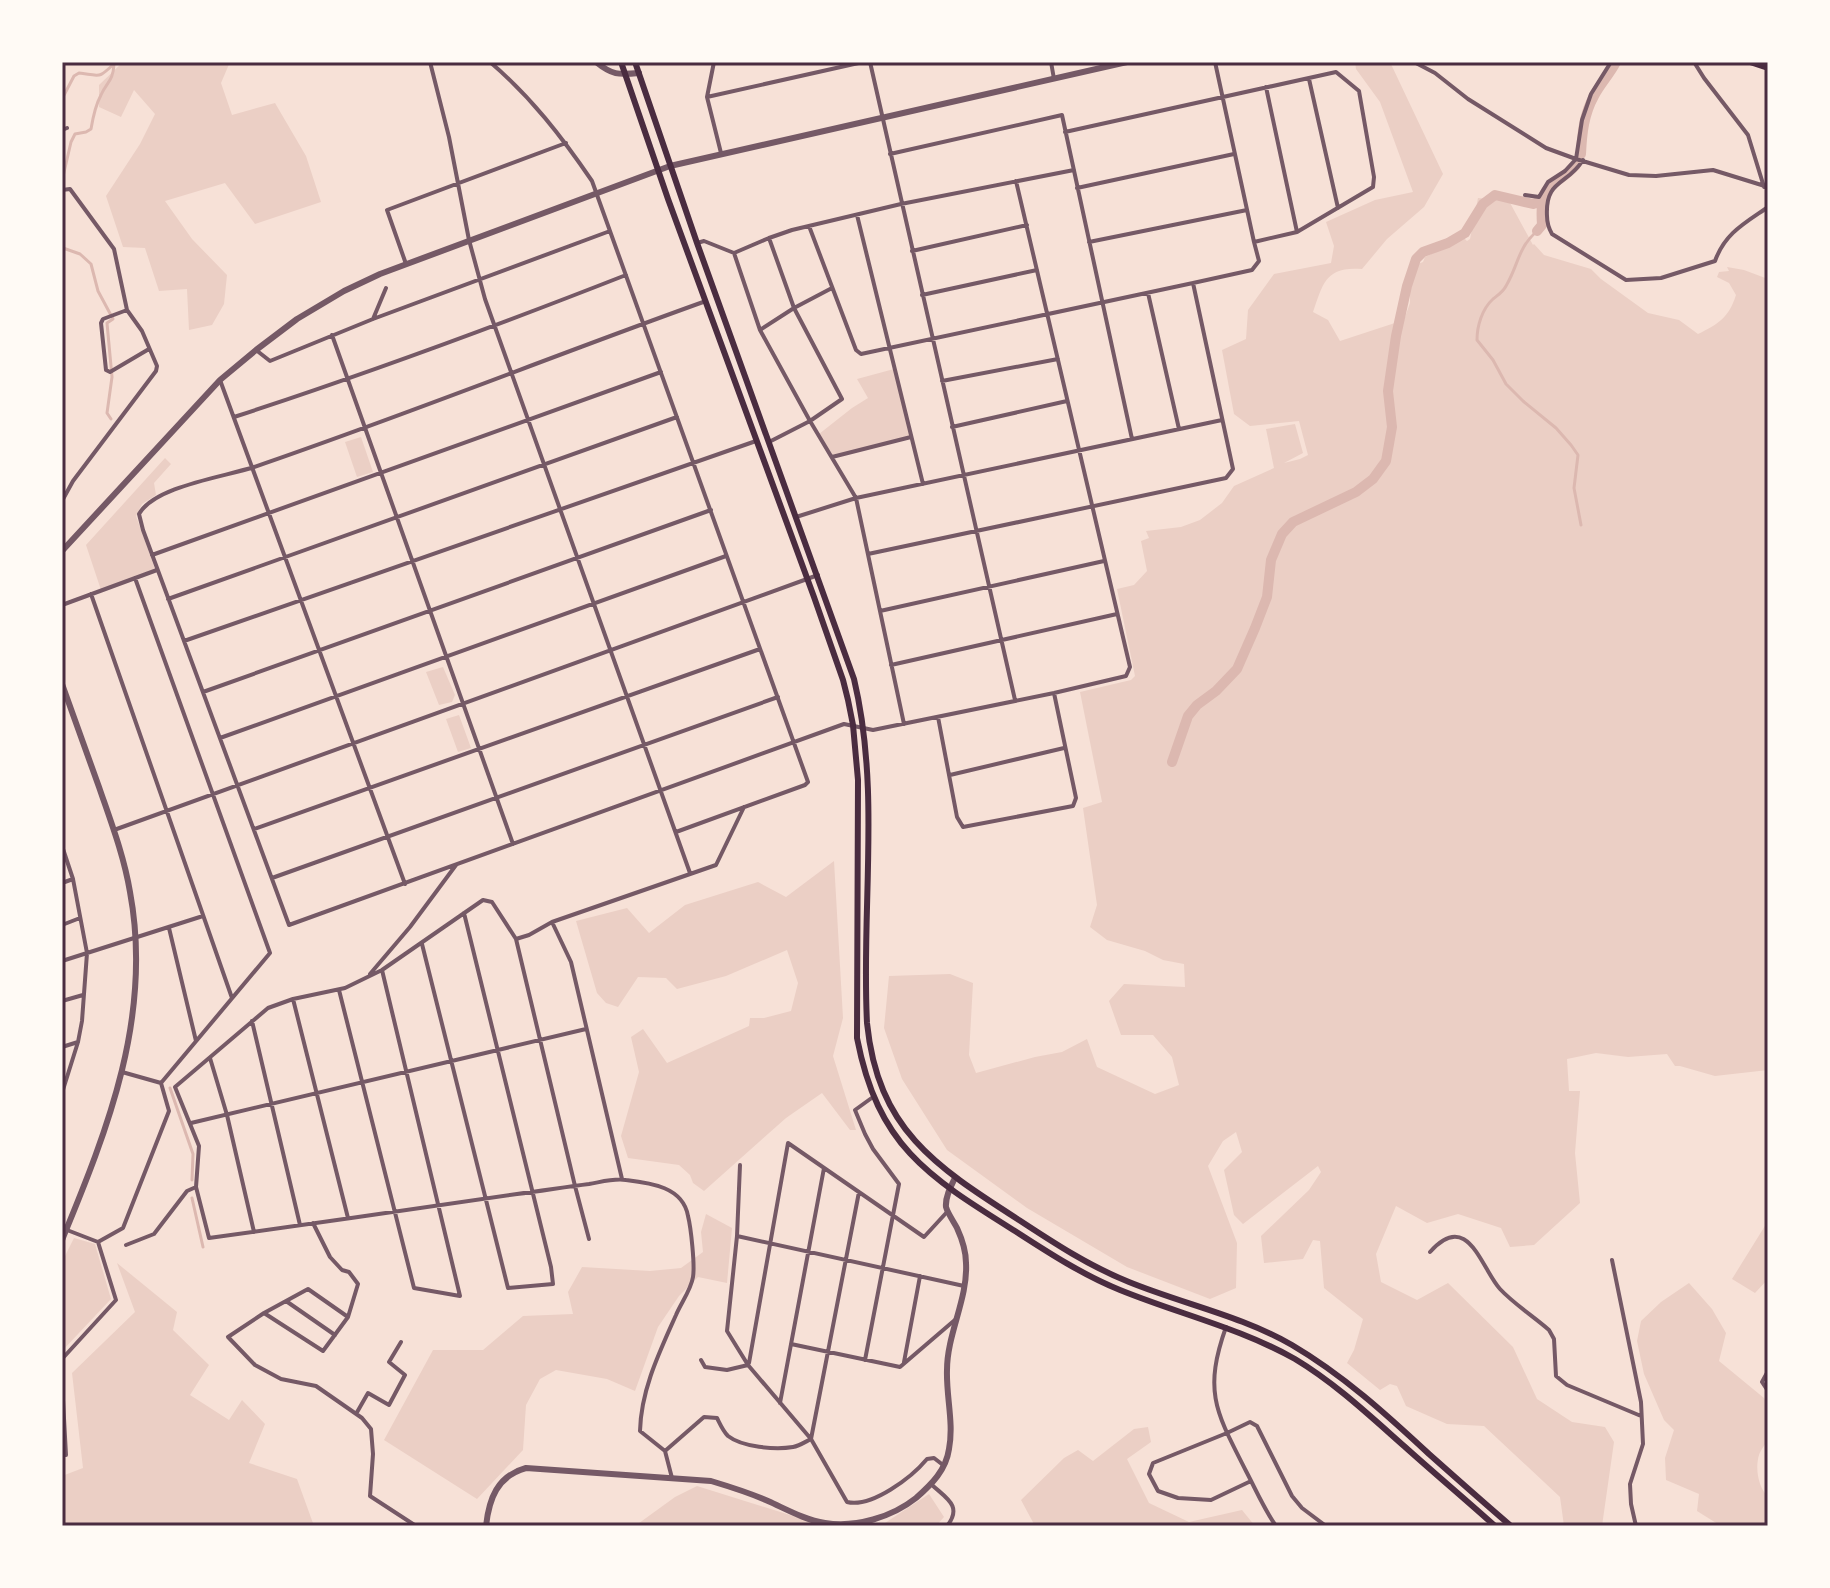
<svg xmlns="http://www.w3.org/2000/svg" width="1830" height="1588" viewBox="0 0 1830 1588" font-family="Figtree,sans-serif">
<rect width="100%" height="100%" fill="#f7e1d7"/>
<!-- green -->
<path fill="#ebcfc5" d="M123 62H230L221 83 232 115 275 103 306 156 321 202 255 224 225 183 165 201 192 239 227 275 224 304 212 325 189 330 187 289 159 291 145 248 123 247 106 196 140 144 155 114 134 90 121 117 99 107V85Z
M1355 62H1390L1443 174 1424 207 1387 239 1362 269C1326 266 1323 283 1313 312L1328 320 1340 341 1404 320 1410 303V267L1423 262 1425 257 1464 238 1467 241 1470 239 1478 198 1509 201 1533 245 1534 244 1544 255 1591 269 1601 279 1648 313 1679 320 1698 334C1719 324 1729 317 1736 295L1729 283 1717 277 1719 272 1729 271 1727 267 1744 270 1768 279V1070L1715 1076 1680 1066H1675L1667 1054 1628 1057 1596 1053 1567 1059 1569 1091H1580L1575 1153 1580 1203 1534 1245 1510 1247 1501 1228 1458 1214 1427 1223 1396 1206 1376 1254 1381 1282 1417 1300 1448 1283 1513 1347 1537 1399 1572 1422 1605 1427 1614 1442 1602 1526H1564L1560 1497 1484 1426 1447 1424 1406 1406 1397 1386 1390 1384 1380 1390 1347 1363 1354 1350 1363 1319 1324 1288 1320 1241 1313 1240 1303 1259 1264 1263 1261 1236 1309 1190 1321 1172 1318 1166 1243 1224 1234 1215 1224 1170 1242 1152 1236 1132 1223 1141 1208 1166 1237 1243 1236 1288 1210 1299 1127 1267 1027 1208 947 1150 902 1079 884 1028 889 976 950 974 973 983 969 1055 976 1073 1035 1057 1062 1052 1087 1039 1097 1067 1155 1094 1179 1085 1172 1057 1153 1035H1121L1109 1001 1124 984 1185 987 1184 964 1163 960 1145 951 1107 940 1090 927 1097 905 1083 808 1102 802 1080 692 1131 680 1135 676 1117 589 1134 585 1147 571 1141 541 1149 538 1146 531 1181 527 1200 520 1222 503 1234 486 1274 468 1266 429 1295 424 1303 453 1284 463 1300 459 1308 455 1299 421 1250 426 1234 414 1222 350 1246 339 1248 310 1274 274 1331 263 1334 246 1326 222 1375 200 1413 192 1380 102 1356 69Z
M894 369 911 437 832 457 819 434 852 408 868 398 857 379Z
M361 437 373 472 357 477 345 442Z
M165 458 171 464 154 483 156 495 142 504 136 516 155 569 101 590 86 545Z
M443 667 455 695 452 702 439 705 426 672Z
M459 715 471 748 458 752 446 719Z
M834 861 843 1018 833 1056 856 1130H850L822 1093 786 1118 704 1191 693 1183 690 1175 679 1165 628 1158 621 1136 639 1072 631 1037 643 1029 667 1063 749 1026 750 1018H764L791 1011 798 983 787 950 726 976 677 989 666 978 638 977 618 1007 606 1003 597 993 576 921 627 908 649 933 685 905 758 882 786 897Z
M706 1214 732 1228 727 1283 698 1277 679 1296 658 1327 635 1391 607 1379 556 1370 540 1379 526 1405 523 1450 477 1499 384 1440 433 1350H483L523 1316 573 1314 568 1292 582 1267 650 1271 681 1268 703 1252 701 1232Z
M1768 1221V1279L1755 1293 1732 1279Z
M74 1238 95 1244 111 1299 62 1351V1262Z
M117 1263 177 1312 173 1330 209 1365 190 1395 229 1420 242 1400 265 1424 249 1463 297 1479 314 1526H62V1476L83 1468 72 1373 135 1312Z
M1689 1283 1712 1309 1726 1333 1719 1361 1764 1398C1769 1408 1770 1426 1768 1437 1767 1443 1761 1449 1759 1455 1755 1468 1758 1487 1768 1497V1526H1721L1697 1511 1699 1494 1666 1480 1665 1458 1674 1430 1664 1420 1644 1374 1637 1341 1641 1321 1661 1302Z
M1148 1427 1151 1442 1127 1459 1149 1503 1189 1522 1242 1510 1255 1526H1035L1021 1500 1064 1458 1078 1450 1093 1461 1134 1429Z
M697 1486 825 1526H635L675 1497Z
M929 1494 944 1517 936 1526H867L885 1523Z"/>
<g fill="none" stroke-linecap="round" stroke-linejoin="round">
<!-- stream -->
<path stroke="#dcb8b0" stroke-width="3" d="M62 99 74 76 79 73C102 76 98 79 116 62
M62 181 71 142 75 134 86 132 91 129C93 117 95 106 101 95 107 81 113 82 114 64
M1537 231C1517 249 1519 264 1506 286 1503 292 1498 295 1493 299 1482 309 1477 326 1477 340L1493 360 1506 384 1523 401 1556 428 1571 445 1578 455 1574 488 1581 525
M62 239 63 248 80 254 91 264 98 291 113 319 107 323 112 377 107 413 111 419
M170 1088 193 1154 192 1180
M192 1198 203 1247"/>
<!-- canal -->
<path stroke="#dcb8b0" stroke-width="10" d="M1581 154C1582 133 1584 114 1594 96 1600 84 1610 74 1616 62
M1537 231 1542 225C1539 180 1550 192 1576 165
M1172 762 1188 716 1197 705 1216 691 1237 669 1255 628 1267 597 1271 560 1282 534 1293 522 1356 492 1373 479 1386 461 1392 427 1388 391 1396 336 1407 286 1416 259 1423 252 1448 243 1465 233 1483 204 1495 195 1533 204 1541 201"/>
<!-- minor -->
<path stroke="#755966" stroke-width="4" d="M430 62 449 137 469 240 485 299 690 873
M490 62C531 97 562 137 592 181L808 782
M676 62 677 63
M714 62 707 97 721 153
M870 62 1015 700
M1051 62 1054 79
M1215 62 1254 242
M1414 62 1435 73 1468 99 1546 148 1576 159 1629 175 1656 176 1713 170 1768 187
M1694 62 1704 78 1748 135 1764 187
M1309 79 1338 208
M1266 87 1297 232
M707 97 863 62
M62 130 67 128
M890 154 1062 115 1132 439
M1583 160C1567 186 1545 179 1547 216 1547 223 1548 227 1552 234L1626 280 1661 278 1715 261C1725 233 1745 223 1768 207
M1077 188 1234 154
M62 190 70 189 114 249 127 310
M1525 195 1539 197 1548 182 1565 171 1576 159 1582 120 1591 94 1611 62
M857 215 923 484
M809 226 856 350 861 354 1193 283
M769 238 792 230 901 204 1074 170
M1089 242 1247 210
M697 243 704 241 734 253 760 330 810 421 856 498 904 724
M912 251 1027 225
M734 253 769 238 794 308 842 399 810 421 769 442
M406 264 387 210 566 143
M1148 293 1179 429
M922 295 1037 270
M706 301C555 355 406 415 254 467 224 477 155 486 139 514L143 530 289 925 844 724 873 730 1054 693 1126 676 1130 667 1016 181
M373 319 386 288
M760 330 794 308 832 288
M332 335 513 844
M256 350 270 361 373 319 610 231
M220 380 405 884
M942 381 1058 359
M234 417C366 374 496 326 626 275
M952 427 1067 401
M832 457 911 437
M62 501 73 481 156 371 157 366 142 331 127 310 103 319 101 323 106 370 110 372 149 349
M796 517 856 498 1222 420
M868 554 1226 478 1233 469 1193 283 1252 270 1259 261 1254 242 1297 232 1373 187 1374 177 1359 91 1336 72 1065 132
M152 555 661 372
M91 594 232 998
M168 599 677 417
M62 605 157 570
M880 611 1104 561
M184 641 756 441
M891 665 1117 614
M203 692 711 510
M938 717 957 817 963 827 1073 806 1076 798 1054 693
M220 738 726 556
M950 775 1064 748
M254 829 760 649
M114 830 818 575
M676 832 805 785 808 782
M62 846 73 879 87 953 82 1021 78 1042 62 1093
M272 878 778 697
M62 883 73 879
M62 925 80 918
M169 928 196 1041
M516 939 529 935 552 922
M422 944 508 1288 553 1284 551 1267 464 913
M62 961 203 916
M370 974 410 927 456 865
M339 990 414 1288 460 1296 382 970
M293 999 348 1218
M62 1001 83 995
M252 1021 300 1225
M62 1047 78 1042
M210 1058 227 1115 254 1232
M122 1072 161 1083
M191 1123 586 1029
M622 1179 571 962 552 922 716 865 744 807
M859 1192 811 1439 847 1502C872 1508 912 1477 927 1459L934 1458 943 1465
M67 1230 98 1242
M737 1236 964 1286
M589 1239 575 1186 516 939 492 902 483 900 382 970 345 988 293 999 268 1008 175 1087 199 1146 196 1187 209 1238C312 1224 414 1209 517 1194 541 1191 565 1187 589 1184 601 1182 614 1178 626 1180 651 1183 683 1187 688 1216 691 1228 695 1265 693 1277 691 1290 681 1303 676 1315 659 1353 641 1390 640 1431L665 1451 672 1478
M98 1242 123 1228 169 1111 161 1083 270 953 135 578
M126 1245 154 1234 187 1191 196 1187
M1430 1252C1468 1209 1481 1268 1500 1289 1514 1304 1533 1316 1549 1330L1554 1339 1556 1376 1567 1385 1641 1416
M1612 1260 1641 1402 1643 1444 1630 1484 1631 1504 1636 1526
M286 1301 335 1335
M264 1313 323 1351 348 1317 358 1284 349 1272 342 1270 330 1257 313 1223
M348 1317 308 1289 264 1313 228 1337 255 1365 281 1379 316 1386 362 1418 371 1429 373 1454 370 1496 416 1526
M1226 1327C1203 1392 1216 1412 1246 1471 1256 1490 1264 1509 1276 1526
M791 1344 900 1367 956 1319
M62 1359 116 1300 98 1242
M701 1360 705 1367 727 1370 748 1365
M865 1360 899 1184 873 1149 865 1134 855 1110 873 1097
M904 1362 920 1276
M749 1363 788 1143 924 1237 947 1212
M1768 1371 1762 1382 1768 1391
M62 1382 66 1455H62
M780 1403 824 1168
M356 1414 368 1393 389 1405 405 1375 389 1362 401 1342
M665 1451 704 1417 717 1418C720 1424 723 1431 728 1436 742 1447 775 1450 793 1447 799 1446 805 1442 811 1439L748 1365 727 1331 737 1236 740 1165
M1251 1481 1211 1500 1178 1498 1158 1491 1149 1474 1153 1463 1227 1433 1250 1422 1257 1426 1292 1496 1302 1508 1326 1526
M932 1485C946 1498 963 1506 947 1526"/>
<!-- tertiary -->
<path stroke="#755966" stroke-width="6" d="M596 62C612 75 618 75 639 73
M62 551 220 380 256 350 297 319 344 291 380 274 670 166 1127 62
M62 684C74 718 87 753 99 787 111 822 124 856 130 892 153 1015 108 1129 62 1240
M486 1526C489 1499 497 1476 526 1468L711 1481C731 1487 750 1493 768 1501 786 1509 805 1520 825 1523 856 1528 892 1517 916 1498 932 1484 946 1470 949 1449 954 1423 946 1396 947 1370 947 1334 968 1299 966 1263 966 1251 962 1239 957 1228 954 1222 948 1214 946 1207 945 1197 951 1186 955 1178"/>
<!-- secondary -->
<path stroke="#4a2c40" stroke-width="6" d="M621 62 668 199 814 597 843 680 848 700 853 725 858 780 857 1038C878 1146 927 1176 1015 1231 1049 1253 1083 1275 1120 1290 1179 1314 1240 1328 1295 1359 1335 1383 1369 1415 1404 1446 1434 1473 1465 1499 1495 1526
M635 62 697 243 854 679C881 792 861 908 867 1023 878 1130 935 1166 1019 1220 1054 1243 1089 1266 1129 1282 1183 1304 1242 1316 1292 1345 1343 1375 1386 1414 1429 1454 1456 1478 1483 1502 1511 1526
M1750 62 1768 68"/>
</g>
<!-- border -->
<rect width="1830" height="1588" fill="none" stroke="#fffaf5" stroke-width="128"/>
<rect x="64" y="64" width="1702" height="1460" fill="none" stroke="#4a2c40" stroke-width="3"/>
</svg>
